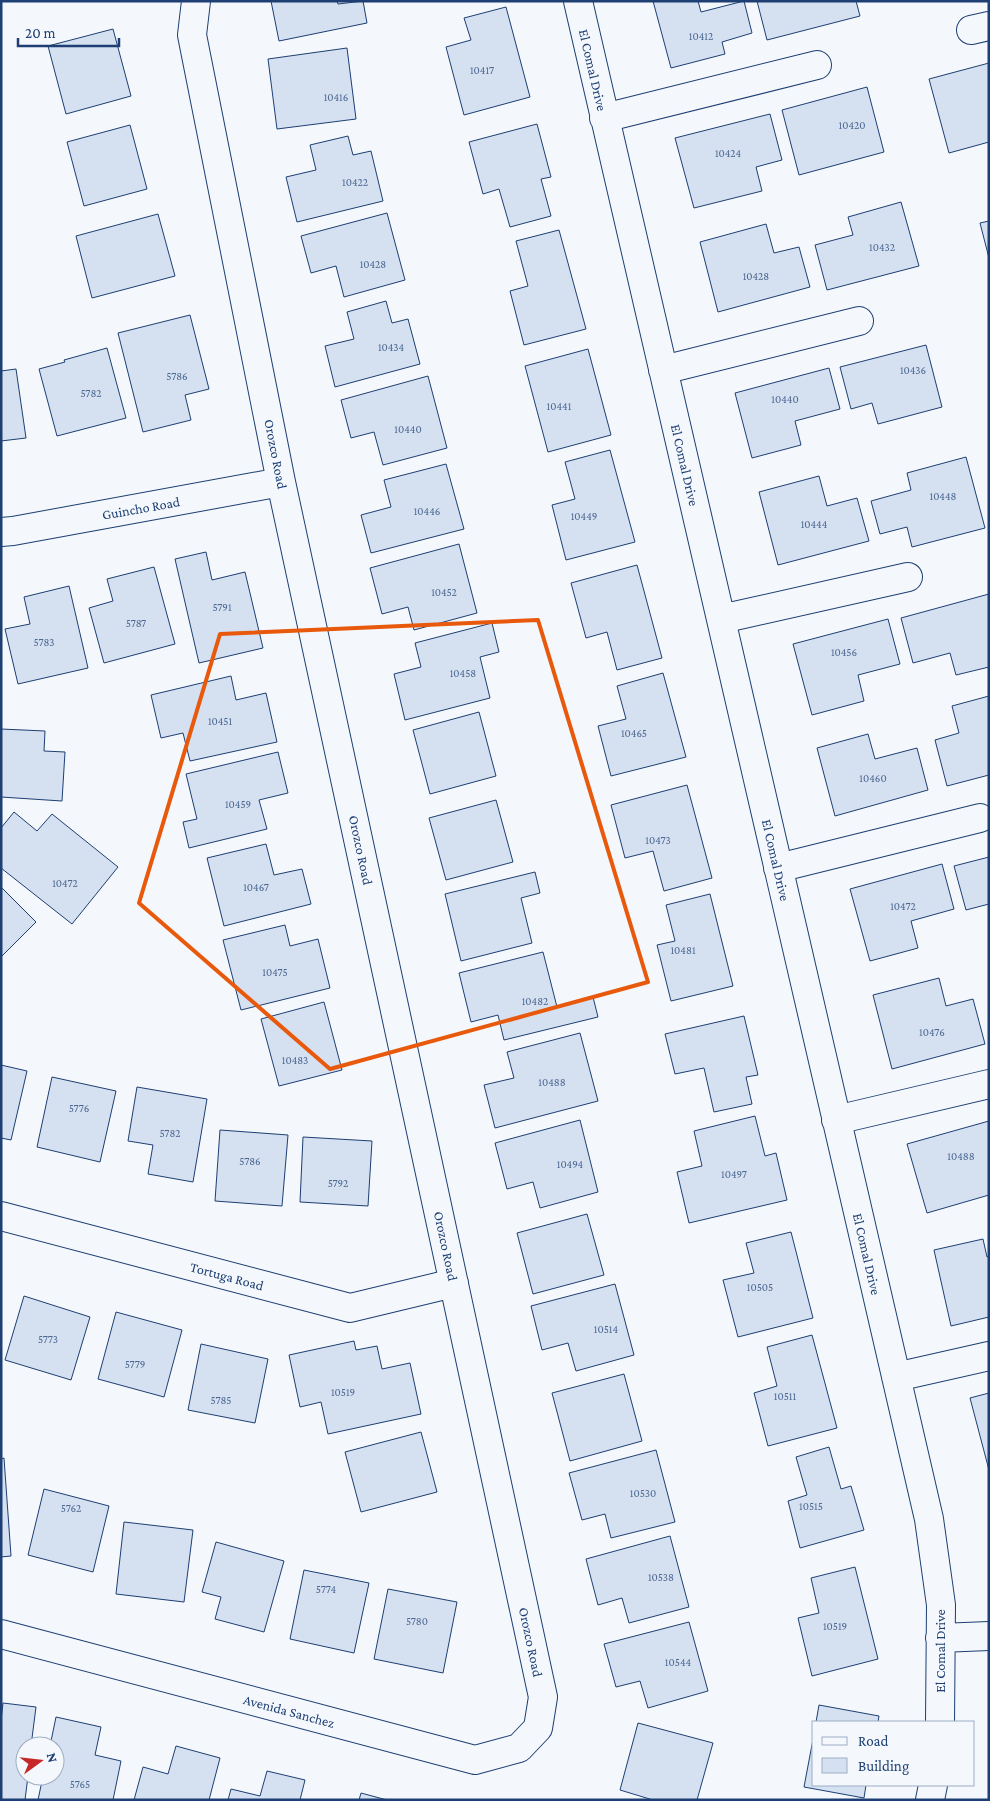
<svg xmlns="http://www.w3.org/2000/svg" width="990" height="1801" viewBox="0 0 990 1801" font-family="'Crimson Pro',serif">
<rect width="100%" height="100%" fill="#f4f7fb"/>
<!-- building -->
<path fill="#d5e0f0" stroke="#1d3f73" d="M271 1H337L338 4 363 1 367 23 279 41Z
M653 1H698L701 12 744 1 752 33 722 42 725 54 671 68Z
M757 1H856L860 16 767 40Z
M506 7 530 97 464 115 446 47 471 40 464 18Z
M113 29 131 96 66 114 48 46Z
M347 48 356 119 277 129 268 59Z
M989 63V142L949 153 929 79Z
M867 87 884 152 799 175 782 110Z
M770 114 782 160 756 167 762 191 694 208 675 138Z
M537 124 551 177 541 179 551 216 510 227 499 189 483 194 469 142Z
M130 125 147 189 84 206 67 142Z
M348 136 353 155 371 151 383 201 297 222 286 177 316 170 310 145Z
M901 202 919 266 827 290 815 245 853 235 848 217Z
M387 213 405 280 344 297 336 266 311 273 301 236Z
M158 214 175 276 92 298 76 236Z
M989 221V258L980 223Z
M766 224 774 253 799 247 810 287 718 312 700 242Z
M559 230 586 329 524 345 510 291 528 286 516 241Z
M386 301 392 323 408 319 420 364 335 387 325 346 354 339 347 312Z
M190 315 209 389 185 395 191 420 143 432 118 333Z
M926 345 942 407 878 424 872 403 851 409 840 367Z
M107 348 126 418 57 436 39 369 65 362 64 360Z
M588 349 611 435 548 452 525 366Z
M829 368 840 409 795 421 801 445 752 458 735 393Z
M16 369 26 438 1 441V371Z
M428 376 447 448 383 465 374 432 351 438 341 400Z
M610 450 635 542 566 560 552 505 575 499 565 462Z
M966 457 985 528 912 547 907 527 880 534 871 501 911 490 907 473Z
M446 464 464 529 371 553 361 515 391 507 384 480Z
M819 476 827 506 857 498 869 541 778 565 759 492Z
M459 544 477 613 414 630 408 607 382 614 370 568Z
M206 552 212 580 245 572 263 648 199 663 175 559Z
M637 565 662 658 617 670 607 632 586 638 571 583Z
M154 567 175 644 104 663 89 608 113 601 107 579Z
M69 586 88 668 18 684 5 629 30 624 24 597Z
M989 594V667L956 675 950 653 913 663 901 618Z
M888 619 900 664 858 675 864 701 812 715 793 644Z
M492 623 499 652 480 657 490 698 405 720 394 674 421 667 415 643Z
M663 673 686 757 611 776 598 726 626 719 617 686Z
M231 676 236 700 266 693 277 742 190 761 183 733 161 738 151 695Z
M989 696V775L947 786 935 740 959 733 952 706Z
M479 712 496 776 430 794 413 730Z
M1 729 45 731 44 751 65 752 62 801 1 797Z
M868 734 875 759 917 748 928 790 835 816 817 748Z
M278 752 288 793 259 800 267 829 189 848 183 822 197 819 186 774Z
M687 785 712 878 664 891 653 851 625 858 611 805Z
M496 800 513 862 446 880 429 818Z
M14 812 37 831 52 814 118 867 72 924 1 868V828Z
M266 844 274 875 302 869 311 904 224 926 207 858Z
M989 857V904L966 910 954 866Z
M942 864 954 909 911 921 918 948 870 961 850 889Z
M535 872 540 893 521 898 532 943 461 961 445 894Z
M1 887 36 922 1 957Z
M710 894 733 986 671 1001 657 945 675 941 666 905Z
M285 925 290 946 318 939 330 988 241 1010 223 940Z
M543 952 557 1007 593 997 598 1017 504 1040 498 1015 471 1022 459 973Z
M939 978 946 1006 973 999 985 1044 892 1069 873 995Z
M324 1002 342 1070 279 1086 261 1019Z
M744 1016 758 1075 746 1077 752 1104 714 1112 704 1068 675 1074 665 1034Z
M580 1033 598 1101 495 1128 484 1085 514 1078 507 1052Z
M1 1065 27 1071 11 1140 1 1138Z
M52 1077 116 1091 100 1162 37 1147Z
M137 1087 207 1099 193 1182 148 1174 153 1145 128 1141Z
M755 1116 765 1156 776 1153 787 1200 689 1223 677 1172 702 1166 694 1131Z
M580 1120 598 1192 540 1208 533 1182 507 1189 495 1143Z
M989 1121V1195L927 1213 907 1144Z
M220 1130 288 1135 282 1206 215 1201Z
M303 1137 372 1141 368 1206 300 1202Z
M587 1214 604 1275 533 1294 517 1233Z
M791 1232 813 1318 738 1337 723 1280 754 1273 746 1243Z
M983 1239 987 1257 989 1256V1317L951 1326 934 1250Z
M615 1284 634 1355 576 1371 568 1343 542 1350 531 1306Z
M24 1296 90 1317 71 1380 5 1360Z
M116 1312 182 1330 164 1397 98 1379Z
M812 1335 837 1428 768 1446 754 1393 777 1386 767 1347Z
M354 1341 356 1350 377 1346 382 1369 410 1363 421 1414 328 1434 321 1402 300 1407 289 1355Z
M201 1344 268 1359 255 1423 188 1410Z
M624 1374 642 1441 570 1461 552 1393Z
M989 1393V1470L970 1398Z
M421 1432 437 1492 361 1512 345 1452Z
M829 1447 841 1489 851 1486 864 1530 800 1548 788 1501 807 1495 796 1457Z
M656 1450 675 1522 611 1538 605 1514 582 1520 569 1473Z
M4 1458 11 1556 1 1557V1459Z
M44 1489 109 1506 93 1572 28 1555Z
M124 1522 193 1530 184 1602 116 1594Z
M670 1536 689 1607 629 1623 622 1598 598 1605 586 1559Z
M216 1542 284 1561 264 1632 215 1619 221 1597 202 1592Z
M855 1567 878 1659 812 1676 798 1618 819 1613 811 1578Z
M304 1570 369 1583 354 1653 290 1639Z
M388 1589 457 1602 443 1673 374 1659Z
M689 1622 708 1691 648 1708 640 1681 616 1687 604 1644Z
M3 1703 36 1707 31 1746H25V1776H28L25 1800H1V1720Z
M819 1705 879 1716 878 1722H816Z
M56 1717 101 1727 95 1755 121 1761 113 1800H38L43 1776H55V1746H50Z
M638 1723 713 1743 697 1800H653L620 1790Z
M814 1734V1785H866L864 1798 804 1787Z
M176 1746 220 1758 209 1800H134L143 1767 168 1774Z
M267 1771 305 1780 300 1800H228L231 1789 260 1796Z
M361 1793 387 1800H359Z"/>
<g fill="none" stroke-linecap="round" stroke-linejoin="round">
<!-- minor casing -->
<g stroke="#1d3f73" stroke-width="30">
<path id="minor" d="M578 1 929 1519 941 1605 940 1722
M971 30 989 26
M604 118 817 65
M663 370 859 321
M1 532 13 531 281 482
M721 619 908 577
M778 868 980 818
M836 1120 989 1084
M1 1216 350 1308 454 1283
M896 1377 989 1356
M1 1634 475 1760 519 1748 538 1728 543 1697 281 482 192 35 196 1
M940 1638 989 1636
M930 1800 933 1785"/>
</g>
<!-- minor -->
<use href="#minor" stroke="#f4f7fb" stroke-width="28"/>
</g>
<!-- marked area -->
<path fill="none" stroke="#e8590c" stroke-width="4" stroke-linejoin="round" d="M538 620 648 982 330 1069 139 903 220 634Z"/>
<g text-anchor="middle" stroke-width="4" stroke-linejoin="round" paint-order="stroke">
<!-- number labels -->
<g font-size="11" fill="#4b6792">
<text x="701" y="40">10412</text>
<text x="482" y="74">10417</text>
<text x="336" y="101">10416</text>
<text x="852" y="129">10420</text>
<text x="728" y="157">10424</text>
<text x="355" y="186">10422</text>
<text x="882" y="251">10432</text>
<text x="373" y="268">10428</text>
<text x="756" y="280">10428</text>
<text x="391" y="351">10434</text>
<text x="913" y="374">10436</text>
<text x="177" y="380">5786</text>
<text x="91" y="397">5782</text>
<text x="785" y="403">10440</text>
<text x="559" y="410">10441</text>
<text x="408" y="433">10440</text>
<text x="943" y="500">10448</text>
<text x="427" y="515">10446</text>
<text x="584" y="520">10449</text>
<text x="814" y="528">10444</text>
<text x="444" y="596">10452</text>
<text x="222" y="611">5791</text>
<text x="136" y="627">5787</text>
<text x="44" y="646">5783</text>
<text x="844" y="656">10456</text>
<text x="463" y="677">10458</text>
<text x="220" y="725">10451</text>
<text x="634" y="737">10465</text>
<text x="873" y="782">10460</text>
<text x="238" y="808">10459</text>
<text x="658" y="844">10473</text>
<text x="65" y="887">10472</text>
<text x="256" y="891">10467</text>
<text x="903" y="910">10472</text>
<text x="683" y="954">10481</text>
<text x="275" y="976">10475</text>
<text x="535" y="1005">10482</text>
<text x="932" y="1036">10476</text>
<text x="295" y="1064">10483</text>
<text x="552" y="1086">10488</text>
<text x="79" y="1112">5776</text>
<text x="170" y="1137">5782</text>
<text x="961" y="1160">10488</text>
<text x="250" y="1165">5786</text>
<text x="570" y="1168">10494</text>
<text x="734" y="1178">10497</text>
<text x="338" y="1187">5792</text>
<text x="760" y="1291">10505</text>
<text x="606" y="1333">10514</text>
<text x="48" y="1343">5773</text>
<text x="135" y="1368">5779</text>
<text x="343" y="1396">10519</text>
<text x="785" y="1400">10511</text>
<text x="221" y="1404">5785</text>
<text x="643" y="1497">10530</text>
<text x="811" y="1510">10515</text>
<text x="71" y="1512">5762</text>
<text x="661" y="1581">10538</text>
<text x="326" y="1593">5774</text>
<text x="417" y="1625">5780</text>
<text x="835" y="1630">10519</text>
<text x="678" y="1666">10544</text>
<text x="80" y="1788">5765</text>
</g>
<!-- street labels -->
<g font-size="14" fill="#1d3f73" stroke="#f4f7fb">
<text transform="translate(593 70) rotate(77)" y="5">El Comal Drive</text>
<text transform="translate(276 454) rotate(79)" y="5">Orozco Road</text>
<text transform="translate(685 465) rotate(77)" y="5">El Comal Drive</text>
<text transform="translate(141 508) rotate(-10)" y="5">Guincho Road</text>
<text transform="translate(361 850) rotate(78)" y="5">Orozco Road</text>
<text transform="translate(776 860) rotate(77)" y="5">El Comal Drive</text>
<text transform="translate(446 1246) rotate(78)" y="5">Orozco Road</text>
<text transform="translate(867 1254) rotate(77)" y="5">El Comal Drive</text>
<text transform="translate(227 1276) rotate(15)" y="5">Tortuga Road</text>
<text transform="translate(531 1642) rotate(78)" y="5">Orozco Road</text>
<text transform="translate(940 1651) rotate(-90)" y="5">El Comal Drive</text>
<text transform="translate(289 1711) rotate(15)" y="5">Avenida Sanchez</text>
</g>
</g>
<!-- border -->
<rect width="990" height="1801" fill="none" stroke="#1d3f73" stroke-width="5"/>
<!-- legend -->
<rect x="812" y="1721" width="162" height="65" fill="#f4f7fb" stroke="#9eadc5"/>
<rect x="822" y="1737" width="25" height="8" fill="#f4f7fb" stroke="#9eadc5"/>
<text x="858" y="1746" font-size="15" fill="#1d3f73">Road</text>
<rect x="822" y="1758" width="25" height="15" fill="#d5e0f0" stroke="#9eadc5"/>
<text x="858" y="1771" font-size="15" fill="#1d3f73">Building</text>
<!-- north arrow -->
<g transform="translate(40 1761) rotate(75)"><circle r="24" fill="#f4f7fb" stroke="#9eadc5"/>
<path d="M0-4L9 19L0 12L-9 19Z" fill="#c62828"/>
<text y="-8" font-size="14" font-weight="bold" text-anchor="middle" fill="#1d3f73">N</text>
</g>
<!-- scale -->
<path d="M18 38v8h101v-8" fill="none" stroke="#1d3f73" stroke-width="2.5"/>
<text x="25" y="38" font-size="15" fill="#1d3f73" stroke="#f4f7fb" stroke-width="4" paint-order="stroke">20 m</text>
</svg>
